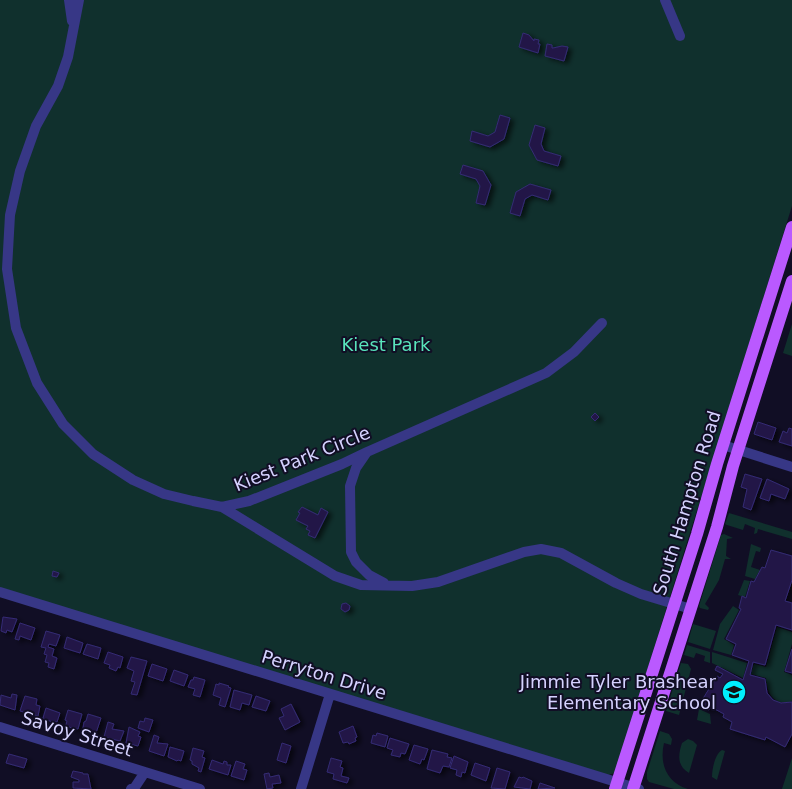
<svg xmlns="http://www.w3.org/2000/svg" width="792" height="789" viewBox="0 0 792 789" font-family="'DejaVu Sans',sans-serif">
<defs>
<filter id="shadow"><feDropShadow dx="4" dy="2.5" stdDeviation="2.5" flood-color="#0009"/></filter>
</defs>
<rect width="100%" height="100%" fill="#110e25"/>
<!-- green -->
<path fill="#10302d" d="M0 0H792V206L615 773 608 775 0 588Z
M792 324V356L783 353Z
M729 513 792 532V539L758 529 757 533 754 534 755 528 745 524 743 530 727 525 725 524Z
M724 534 733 538 727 539 726 556 731 559H725L719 580 705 604 709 608 708 610 700 608 699 606 721 535Z
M751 544 761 548 760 552 756 551 751 567 760 570 755 579 745 576Z
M744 580 750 581 745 597 738 595Z
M733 606 739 610 724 639 734 645 731 655 713 650 720 624Z
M693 624 716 631 710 649 688 642Z
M777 627 792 632V644L784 672 792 675V701C774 707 767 693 766 678L751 674 754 664 766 667Z
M687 645 710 652V663L704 661 705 656 696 653 694 658 684 655Z
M712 652 747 663 743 678 712 663Z
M681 663 688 664 691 669 679 715 666 711Z
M699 709 710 714 711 724 697 720Z
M660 731 669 734 672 739 671 745 664 743C659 764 667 783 688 789H674L649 782 647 779V772Z
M688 739 693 741 697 745 689 773C677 766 678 755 682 743Z
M722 750 725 751 717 780 712 777C712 769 715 754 722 750Z
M792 758V789H782Z"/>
<!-- building -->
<path fill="#201947" stroke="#352a74" filter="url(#shadow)" d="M523 33 529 35 534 41V39L539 40 538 44H540L538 53 519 47Z
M547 44 552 45V48H553L562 46 568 47 564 61 545 56Z
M500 115 510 118 504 139 490 147 470 141 472 131 488 136 495 132Z
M535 125 545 128 541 144 544 151 561 156 558 166 537 160 529 145Z
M463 165 483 171 491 185 485 205 476 203 480 186 476 179 460 174Z
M530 184 551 190 548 200 532 195 525 199 520 216 510 213 516 192Z
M595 413 599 417 595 421 591 417Z
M758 422 776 428 772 440 754 434Z
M789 428 792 429V446L779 442 783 431 787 433Z
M745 474 762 479 751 510 743 507 747 489 741 487Z
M767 479 789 489 785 499 771 494 769 501 760 498Z
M302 507 318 515 321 508 328 512 315 538 308 535 310 531 306 529 308 526 296 520 300 513 298 512Z
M771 550 792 556V580L785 601 792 603V630L776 625 765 665 753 662 750 675 765 679 767 693 773 700 781 703 792 702V734L785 747 766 737 765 740 730 729 732 722 723 717 724 714 711 707 709 710 699 705 717 676 720 678 723 674 715 670 717 666 743 680 749 661 732 655 736 644 726 639 741 609 739 608 742 596 746 598 751 581 754 582 762 567 765 568Z
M53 571 59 573 57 577 52 576Z
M346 603 350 606 349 610 345 612 341 609 342 604Z
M3 617 17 619 12 632 7 630 6 633 1 631Z
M20 623 35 628 31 640 20 636 19 640 15 639Z
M46 631 60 635 56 646 49 644 48 647 54 649 52 656 57 658 54 669 48 667 49 663 45 662 47 655 44 654 46 648 41 647Z
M67 637 83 643 80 653 64 648Z
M87 644 101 648 98 659 83 654Z
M792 649V673L785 671Z
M108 652 123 657 120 668 118 667 116 671 109 668 110 665 104 663Z
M131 657 147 661 137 695 131 694 135 682 131 681 134 671 127 668Z
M152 664 167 669 163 681 148 676Z
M174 670 188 675 184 686 170 681Z
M194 677 205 680 200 697 193 695 195 689 188 687 191 680H193Z
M219 683 229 686 228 687 231 688 225 707 219 705 221 698 213 695 216 684 219 685Z
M234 690 252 695 249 705 242 703 240 710 230 707Z
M12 694 17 695 15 710 0 705 1 695 11 698Z
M25 696 37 699 36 705 40 706 38 716 20 711Z
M256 696 270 701 266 711 252 707Z
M291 704 300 722 285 730 279 718 284 716 281 709Z
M46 708 60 713 57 722 52 721V722L43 718Z
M68 710 82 714 78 729 74 728 73 729 66 725 67 721 65 720Z
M88 714 101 718 95 736 85 731V729L83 728 84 722 86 721Z
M145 718 153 720 149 732 138 728 140 721 144 722Z
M108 722 114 724 112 729 124 731 120 741 104 737Z
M353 726 357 737 355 738 356 741 349 744 348 742 343 743 339 732Z
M129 727 140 732 138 736 141 737 138 746 126 743Z
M377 733 388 736 385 747 371 743 373 735 376 736Z
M154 735 159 737 157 743 168 744 164 756 149 751Z
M390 738 409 744 405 754 401 753 400 757 391 755 393 750 387 748Z
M282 743 291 746 286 763 277 760Z
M414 745 428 749 424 760 422 759 420 764 409 760Z
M170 747 184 751 181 761 178 760 177 761 168 757Z
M193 748 204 751 202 757 205 758 201 772 198 771 199 768 192 764V761L190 760Z
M432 750 448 754 447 757 452 758 449 767 443 766 440 773 427 769Z
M9 754 27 759 24 768 6 763Z
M454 756 468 762 465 773 462 772 461 777 456 775 457 770 450 768Z
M331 758 342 761 340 767 343 768 341 776 349 778 347 783 333 779 334 774 327 772Z
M212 760 223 764 224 761 227 762V765H231L228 775 209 769Z
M236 761 245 764 243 769 247 770 244 780 231 776Z
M475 763 490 768 486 781 471 775Z
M497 768 510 772 505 789 491 788Z
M73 771 83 773V774H88L91 789 73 788V782H79V780L71 777Z
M269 773 270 777 279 775 281 783 272 784 273 788 267 789 264 774Z
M519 777 522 778 523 777 532 781 530 789 514 787Z
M540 783 555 788 538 789Z"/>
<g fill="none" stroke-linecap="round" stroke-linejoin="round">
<!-- minor -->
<path stroke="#373786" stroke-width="10" d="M69 0 72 21
M79 0 68 57 58 86 36 126 20 171 10 215 7 269 16 328 37 383 63 424 93 454 133 480 164 494 193 501 222 507 249 501 342 464 367 452 546 373 574 352 602 323
M665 0 680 36
M723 445 792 467
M367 452 356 468 350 486 351 552 356 562 369 575 384 583
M222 507 335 576 361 585 412 586 438 582 524 552 541 549 561 553 616 583 641 594 691 609
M0 592 639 789
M0 727 145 772
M131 789 135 787 145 772 200 789
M301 789 330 694"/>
<!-- major -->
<path stroke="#ba59ff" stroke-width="12" d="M615 789 697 534 717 464 792 227
M633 789 717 527 733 466 792 281"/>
</g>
<!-- icons -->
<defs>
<g id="school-disc" transform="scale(1.25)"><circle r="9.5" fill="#00effd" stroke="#110e25"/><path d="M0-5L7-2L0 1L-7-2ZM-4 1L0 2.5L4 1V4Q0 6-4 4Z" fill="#111"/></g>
</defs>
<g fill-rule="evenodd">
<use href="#school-disc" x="734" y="692"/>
</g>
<g text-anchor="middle" stroke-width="4" stroke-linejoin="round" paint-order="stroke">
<!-- park labels -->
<g font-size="18" fill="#59e4bb" stroke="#110e25">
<text x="386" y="351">Kiest Park</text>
</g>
<!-- street labels -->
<g font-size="18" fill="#d5d2ff" stroke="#110e25">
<text transform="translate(302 459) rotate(-22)" y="6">Kiest Park Circle</text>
<text transform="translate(687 503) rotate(-73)" y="6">South Hampton Road</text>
<text transform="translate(324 675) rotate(17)" y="6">Perryton Drive</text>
<text transform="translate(77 734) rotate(17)" y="6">Savoy Street</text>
</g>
<!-- poi labels -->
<g font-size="18" fill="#d5d2ff" stroke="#110e25" text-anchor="end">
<text x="716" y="688">Jimmie Tyler Brashear<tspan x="716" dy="21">Elementary School</tspan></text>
</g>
</g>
</svg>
